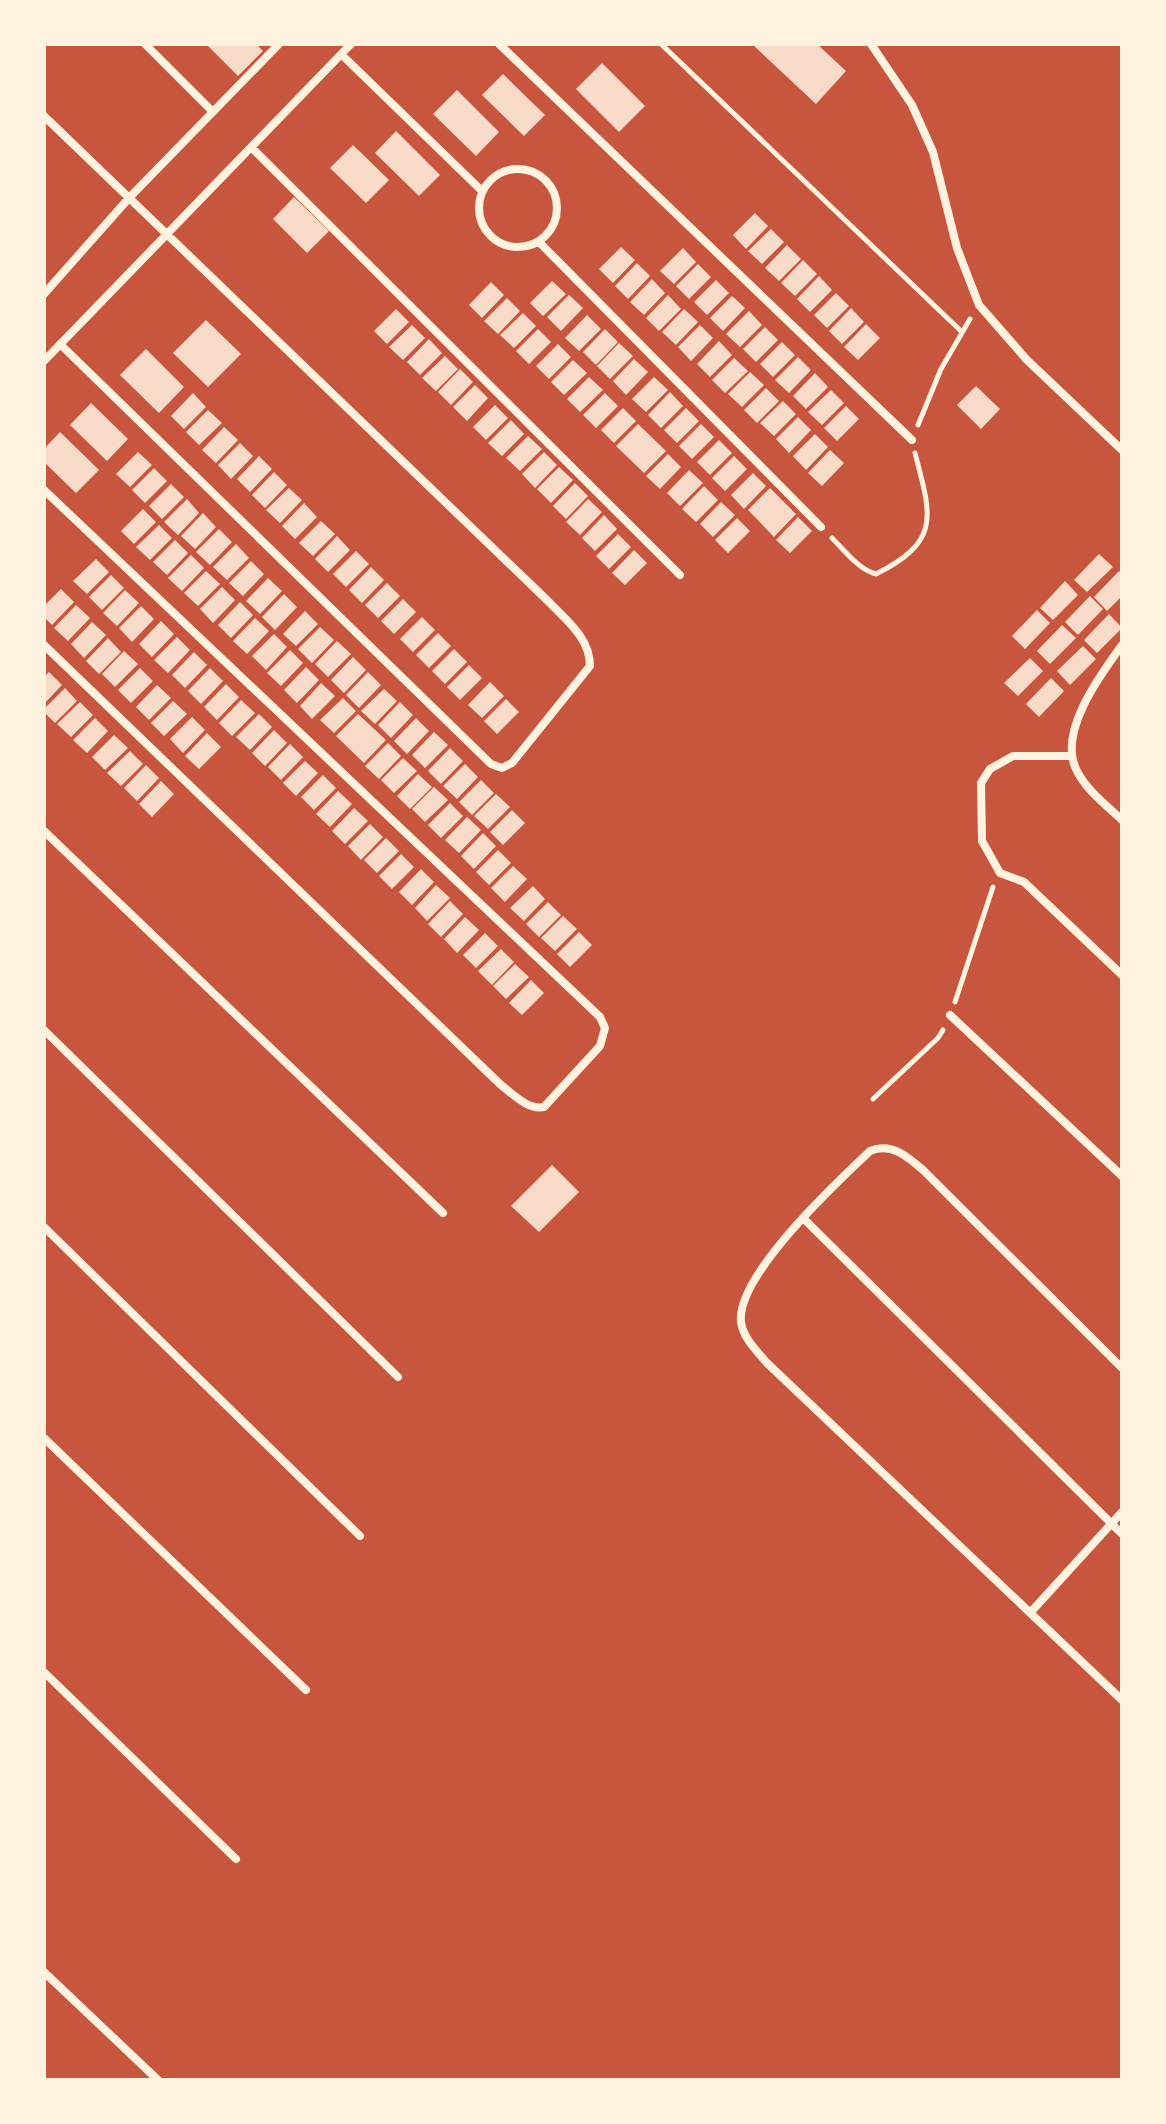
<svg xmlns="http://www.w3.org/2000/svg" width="1166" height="2124" viewBox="0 0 1166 2124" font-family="Mulish,sans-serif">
<rect width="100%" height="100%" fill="#c8553d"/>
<!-- building -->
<path fill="#f7dbc8" d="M206 44H256L263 51 238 76Z
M752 44H817L846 71 816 104Z
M602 63 645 106 619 132 576 89Z
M503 74 545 115 524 136 482 95Z
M457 90 499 132 476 156 433 114Z
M396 131 440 175 419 196 375 153Z
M353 145 389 180 366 203 330 168Z
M294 197 329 231 307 253 273 219Z
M755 213 768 226 746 249 733 235Z
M771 229 784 242 762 264 748 251Z
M787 245 801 259 779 281 765 268Z
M621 247 635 260 613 283 599 269Z
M683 248 696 262 674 284 660 271Z
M803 260 817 274 795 296 781 283Z
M637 263 650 276 628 299 615 286Z
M698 264 711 277 689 299 676 286Z
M819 276 832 290 810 312 797 299Z
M652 279 665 293 644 315 630 302Z
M716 280 729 293 707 315 694 302Z
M552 281 566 294 543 316 530 303Z
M491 282 504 295 482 318 469 305Z
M836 293 849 306 827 328 814 315Z
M569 295 583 308 561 331 547 317Z
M668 295 681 309 659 331 646 318Z
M732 296 745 308 723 331 710 318Z
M507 298 520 311 498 334 484 321Z
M851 308 864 322 842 344 829 331Z
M396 309 409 322 387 344 374 331Z
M684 309 698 322 676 345 662 332Z
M749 311 762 325 740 347 726 334Z
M523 313 536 326 514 348 500 335Z
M587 315 601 329 579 351 565 338Z
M206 320 241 354 208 387 173 353Z
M866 324 880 338 858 360 844 347Z
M412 325 425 338 403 360 389 347Z
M700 325 713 338 691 361 678 347Z
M765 327 778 340 756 362 743 349Z
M538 329 551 342 529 364 516 351Z
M605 329 618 342 596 365 583 352Z
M429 339 442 353 420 375 407 362Z
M719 341 732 355 710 377 697 364Z
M782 342 795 355 773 377 760 364Z
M619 343 633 356 610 379 597 366Z
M558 344 571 357 549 379 536 366Z
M146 349 184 387 159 413 120 375Z
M445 356 458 369 436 391 422 378Z
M798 357 811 370 789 393 775 380Z
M734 358 748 371 725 393 712 380Z
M634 359 648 372 626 395 613 381Z
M573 360 587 373 564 395 551 382Z
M460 369 473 382 451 405 438 392Z
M750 372 764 385 742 407 728 394Z
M815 373 828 387 806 409 793 396Z
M589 377 603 390 580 412 567 399Z
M654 377 668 390 646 412 632 399Z
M475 385 488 398 467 421 453 407Z
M976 386 1000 409 981 429 957 405Z
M766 388 779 401 757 423 744 410Z
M831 390 844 403 822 425 808 412Z
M670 392 683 406 661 428 648 415Z
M193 393 206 407 184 429 171 416Z
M605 393 618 406 596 428 583 415Z
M783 401 796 414 774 436 760 423Z
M91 403 128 439 107 461 70 425Z
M495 405 508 418 486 440 473 427Z
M846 406 859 419 837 441 824 428Z
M623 408 636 421 614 443 601 430Z
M686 408 699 421 677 443 664 430Z
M208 410 222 423 199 445 186 432Z
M798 417 811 430 789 453 776 439Z
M511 420 524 434 502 456 488 443Z
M638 424 666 451 644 473 616 446Z
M701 424 714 437 692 459 679 446Z
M224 427 238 440 216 463 202 450Z
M60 432 99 470 76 493 44 462V449Z
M815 434 828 447 806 470 793 456Z
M528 436 542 449 520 471 506 458Z
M719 440 732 453 710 475 697 462Z
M240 443 253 456 231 479 218 465Z
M830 450 844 463 822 486 808 473Z
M138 452 152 465 130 487 116 474Z
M544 452 557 465 535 488 522 474Z
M668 454 681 467 660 489 646 476Z
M259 456 272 469 250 492 237 479Z
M734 456 747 469 725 491 712 478Z
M559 467 573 480 551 503 537 489Z
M154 468 167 481 145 503 132 490Z
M689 470 703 483 680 506 667 493Z
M274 472 287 485 265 508 252 495Z
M753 473 766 486 744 509 731 495Z
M575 483 588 496 566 519 553 506Z
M171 484 184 497 162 519 149 506Z
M704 486 718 500 696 522 682 509Z
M289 488 302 500 280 523 266 510Z
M770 488 796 514 774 537 748 510Z
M187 499 199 513 178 535 164 522Z
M588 499 602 512 580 535 566 522Z
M721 502 735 515 713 537 700 524Z
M304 503 317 517 295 539 282 526Z
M143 509 156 522 134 544 121 531Z
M203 513 216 527 195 549 181 536Z
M604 515 617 529 595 551 582 538Z
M798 517 812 531 790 553 776 540Z
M737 518 750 531 728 553 715 540Z
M321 521 335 534 313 556 299 543Z
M159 525 172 538 150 560 136 547Z
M219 529 232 542 210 565 196 552Z
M618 534 631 547 609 569 596 556Z
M337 536 350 550 328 572 315 559Z
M175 540 188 553 167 575 153 562Z
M236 544 249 558 227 580 213 567Z
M634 550 647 563 625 585 612 573Z
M356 551 369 564 346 587 333 574Z
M1099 554 1113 567 1087 592 1074 580Z
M191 555 204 568 182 591 168 578Z
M96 559 109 572 87 594 73 581Z
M251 561 264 574 243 596 229 583Z
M371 567 384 580 362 603 349 590Z
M206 571 220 584 198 606 184 593Z
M1119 571 1122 574V596L1107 611 1094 597Z
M111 575 124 588 102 610 89 597Z
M268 578 282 591 260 614 246 601Z
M1065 581 1078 595 1053 620 1040 608Z
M387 583 400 596 378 618 365 605Z
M222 587 235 600 213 623 200 609Z
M61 589 74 602 52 625 44 617V606Z
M125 590 139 603 117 626 103 613Z
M284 594 297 607 275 630 262 617Z
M1090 596 1103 609 1078 635 1065 622Z
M403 599 416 612 394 634 381 621Z
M240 602 253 615 231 638 218 625Z
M76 605 90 618 68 641 54 628Z
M141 606 154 619 132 642 119 628Z
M1037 610 1050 623 1025 649 1012 636Z
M305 611 318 624 296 646 283 634Z
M1109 614 1122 628 1097 653 1084 640Z
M422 617 435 630 413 652 400 639Z
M255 618 269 631 247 654 233 641Z
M161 621 174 634 152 657 139 644Z
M92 622 106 635 84 658 71 644Z
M1062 625 1076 638 1050 664 1037 651Z
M320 627 334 640 312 663 298 649Z
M438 633 451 646 429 668 416 655Z
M274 634 287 647 266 670 252 656Z
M177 637 190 650 168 673 154 660Z
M108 638 121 652 99 674 86 661Z
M337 641 351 654 328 677 315 664Z
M1083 646 1096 659 1070 685 1057 671Z
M454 649 467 662 445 684 432 671Z
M290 650 303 663 281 686 267 673Z
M124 651 138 664 115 687 102 674Z
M194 652 207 665 185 688 172 675Z
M353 657 366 670 344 693 331 680Z
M1030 658 1043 671 1018 696 1004 683Z
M469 665 482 678 460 700 447 687Z
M306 667 319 680 297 703 284 690Z
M140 668 153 681 131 703 118 690Z
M210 668 223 681 201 704 188 691Z
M49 672 62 685 44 704V677Z
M368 672 381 685 359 708 346 695Z
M1051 678 1064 691 1039 717 1026 704Z
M490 682 504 696 482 718 468 705Z
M321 683 335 696 312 719 300 706Z
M226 684 239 697 217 720 204 707Z
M157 685 171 698 149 720 136 707Z
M65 688 77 701 55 723 44 712V709Z
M384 689 397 701 375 724 361 711Z
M343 698 356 711 334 733 320 720Z
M506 699 519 712 497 734 484 721Z
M241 700 255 713 232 736 219 723Z
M173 701 187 714 164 736 151 723Z
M80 702 93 715 71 737 57 724Z
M400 702 413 715 391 738 378 725Z
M259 714 272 727 250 750 236 737Z
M358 714 386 740 364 763 336 736Z
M192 717 205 730 183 753 170 739Z
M95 718 108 731 87 753 73 740Z
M416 718 429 731 407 754 394 741Z
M274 730 287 743 265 766 252 753Z
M434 732 448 745 425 768 412 755Z
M207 733 221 747 199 769 185 756Z
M114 735 128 748 105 770 92 757Z
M388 743 401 756 379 779 365 766Z
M290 744 303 757 281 780 268 767Z
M450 748 463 761 441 784 428 771Z
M130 751 143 764 121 786 107 773Z
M403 758 417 771 394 793 381 780Z
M305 761 318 773 296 796 283 783Z
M465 764 478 777 457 799 443 786Z
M146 765 159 778 137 801 124 788Z
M418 774 432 787 410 809 397 796Z
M323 775 336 788 314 810 301 797Z
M481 780 494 793 472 815 459 802Z
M161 781 174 794 152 817 139 804Z
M434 787 448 800 425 822 412 809Z
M338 791 352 804 330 827 316 814Z
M496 794 510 807 488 829 474 816Z
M450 803 463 816 441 838 428 825Z
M354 808 368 821 345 844 332 831Z
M512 810 525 823 503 845 490 832Z
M467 817 481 830 459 853 445 840Z
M370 824 383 837 361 860 348 846Z
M483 833 496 846 474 869 461 856Z
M386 838 399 851 377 873 364 860Z
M498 850 511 863 489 885 476 872Z
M401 854 414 867 392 889 379 876Z
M513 866 527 879 505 902 491 888Z
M421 869 434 882 412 905 399 892Z
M436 885 450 898 427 921 415 908Z
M533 886 545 899 524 921 510 908Z
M450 901 463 914 441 937 428 924Z
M548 902 561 915 539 937 526 924Z
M563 916 577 929 555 951 541 938Z
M465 917 479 930 457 953 444 939Z
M579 932 592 945 570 967 557 954Z
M485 933 498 946 476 968 463 955Z
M501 949 514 962 492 985 478 971Z
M515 964 529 977 506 999 493 986Z
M531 980 544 993 522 1015 509 1003Z
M552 1165 579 1192 539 1232 511 1206Z"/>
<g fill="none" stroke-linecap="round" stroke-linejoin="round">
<!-- path -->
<path stroke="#fff3e0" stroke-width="5" d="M661 44 962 332
M918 425 941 369 970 319
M832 538C844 550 859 570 876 574 942 541 931 515 915 453
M955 1002 993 887
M873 1099 938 1038 943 1030"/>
<!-- minor -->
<path stroke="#fff3e0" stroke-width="8" d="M145 44 213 112
M499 44 912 440
M871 44 912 105 933 152 957 248 979 305 1027 360 1122 450
M342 55 482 191
M44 116 549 602C567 621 590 638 590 666L512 763 502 768 491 764 60 344
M251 147 680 575
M479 208a39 39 0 1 1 78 0a39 39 0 1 1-78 0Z
M539 242 821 527
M44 294 129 198 279 44
M44 361 351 44
M44 490 600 1017 605 1028 600 1046 544 1107C528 1110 514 1095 501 1085L44 645
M1122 645C1101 674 1058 731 1076 769 1085 789 1106 805 1122 820
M1071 756H1013L990 769 981 783 982 841 1000 873 1024 882 1122 975
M44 831 443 1213
M950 1015 1122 1176
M44 1030 398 1377
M803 1218 1122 1534
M44 1227 360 1536
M1122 1368 923 1170C907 1156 891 1142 870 1151 837 1182 736 1276 741 1322 743 1338 757 1351 767 1363L1122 1700
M44 1438 306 1690
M1030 1613 1122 1512
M44 1672 236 1859
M44 1972 158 2080"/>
</g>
<!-- border -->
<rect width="1166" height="2124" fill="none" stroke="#fff3e0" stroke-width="92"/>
</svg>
